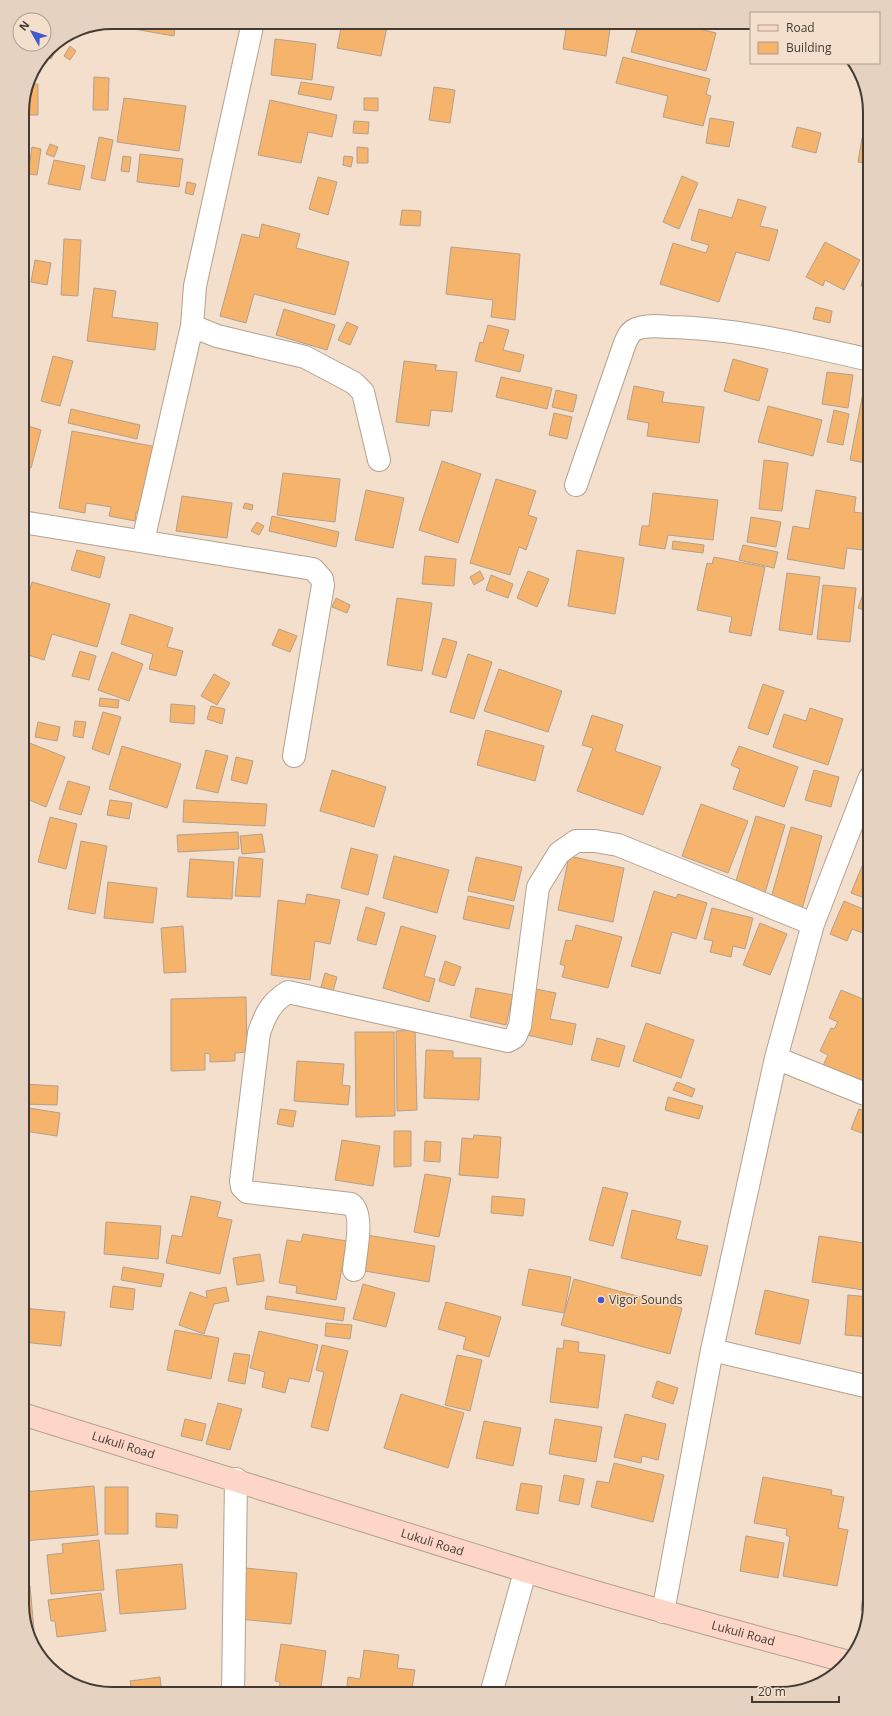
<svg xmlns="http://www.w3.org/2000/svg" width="892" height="1716" viewBox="0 0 892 1716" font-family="'Open Sans',sans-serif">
<rect width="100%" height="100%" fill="#f3dfcc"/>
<!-- building -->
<path fill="#f5b36c" stroke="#b3a08e" d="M112 22H176L174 36 111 25Z
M332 22H388L381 56 337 48 341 28 332 26Z
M443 22H461V25Z
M567 22H611L606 56 563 49Z
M639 22H671L716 33 706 71 631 52Z
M275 39 316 44 312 80 271 75Z
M52 46 57 49 51 59 44 55Z
M70 46 76 51 70 60 64 56Z
M623 57 710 79 706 94 711 96 703 126 663 117 668 96 616 83Z
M94 77 109 78 108 110H93Z
M301 82 334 87 331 100 298 94Z
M27 84H38V115H22V107Z
M434 87 455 90 450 123 429 120Z
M124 98 186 106 179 151 117 142Z
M364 98H378V111L364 110Z
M270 100 337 115 332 137 308 132 301 163 258 155Z
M710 118 734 122 729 147 706 143Z
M354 121 369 122 368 134 353 133Z
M797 127 821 133 816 153 792 147Z
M99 137 113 140 105 181 91 178Z
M862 138 870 140V164L858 162Z
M50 144 58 147 54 157 46 154Z
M32 147 41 149 37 175 28 174Z
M357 147 368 148V163H357Z
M140 154 183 159 179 187 137 182Z
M123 156 131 157 129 172 121 171Z
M344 156 353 157 351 167 343 165Z
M54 160 85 166 80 190 48 184Z
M682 176 698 183 679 229 663 222Z
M318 177 337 182 328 215 309 209Z
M187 182 196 184 193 195 185 193Z
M738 199 766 207 760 226 778 230 769 261 736 252 719 302 660 284 673 243 706 253 709 245 691 240 699 209 732 218Z
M402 210 421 211 420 226 400 225Z
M262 224 300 234 296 248 349 262 335 315 254 294 246 323 220 316 242 234 259 238Z
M64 239 81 240 78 296 61 295Z
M825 242 860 260 844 290 825 280 823 286 806 277Z
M451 247 520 254 515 320 491 317 493 300 446 294Z
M35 260 51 263 47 285 31 282Z
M866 262H870V287L861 286Z
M94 288 116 291 112 317 158 323 155 350 87 341Z
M816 307 832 311 830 323 813 319Z
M284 309 335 325 327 350 276 335Z
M347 322 358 327 350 345 338 340Z
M488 325 509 330 503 350 524 355 520 372 475 361 480 342 483 343Z
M53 356 73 361 60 406 41 401Z
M733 359 768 369 759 401 724 391Z
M404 361 437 365 435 370 457 372 452 412 431 410 429 426 396 422Z
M827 372 853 375 848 408 822 404Z
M501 377 552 388 547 409 496 397Z
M634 386 664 392 662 402 704 407 699 443 647 436 649 423 627 419Z
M556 390 577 395 573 412 552 407Z
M863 393 870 395V464L850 460Z
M768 406 822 420 813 456 758 442Z
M71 409 140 425 137 439 68 423Z
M834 410 849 414 843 445 827 442Z
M554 413 572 417 567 439 549 435Z
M22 424 41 430 31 468 22 466Z
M72 431 157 447 143 513 136 512 135 521 109 516 111 507 86 503 85 513 59 508Z
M764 460 788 463 782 511 759 509Z
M442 461 481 474 458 543 419 530Z
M283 473 340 479 335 522 277 515Z
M496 479 536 491 528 515 537 518 526 550 519 547 510 575 470 563Z
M366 490 404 498 393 548 355 540Z
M816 490 856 497 854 512 868 514 862 550 847 548 844 569 787 559 793 526 809 529Z
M653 493 718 500 713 540 668 535 665 549 639 545 642 526H649Z
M182 496 232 503 227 538 176 531Z
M245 503 253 505 252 510 243 508Z
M272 516 339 532 336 547 269 531Z
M751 517 781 522 776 547 747 542Z
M257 522 264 526 259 535 251 531Z
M673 541 704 545 703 553 672 549Z
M743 545 778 552 774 568 739 560Z
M77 550 105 557 100 578 71 570Z
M577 550 624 558 615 614 568 606Z
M425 556 456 559 454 586 422 584Z
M714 557 765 567 751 636 729 632 732 617 697 610 707 563 712 564Z
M480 571 484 579 474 585 470 577Z
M528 571 549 579 537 607 517 598Z
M787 573 820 577 812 635 779 630Z
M491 575 513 584 508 598 486 590Z
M32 582 110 604 97 647 52 634 44 660 22 653V640L27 627 22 625V618Z
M867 583 870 584V612L858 608Z
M823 585 856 588 850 642 817 639Z
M336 598 350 605 347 613 332 607Z
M397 598 432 603 422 671 387 665Z
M130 614 173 628 167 647 183 651 176 676 149 669 153 654 121 644Z
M279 629 297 636 290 652 272 645Z
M443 638 457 642 446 678 432 674Z
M80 651 96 656 89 680 72 676Z
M112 652 143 664 129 701 98 690Z
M468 654 492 662 474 719 450 712Z
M499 669 562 691 548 732 484 711Z
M214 674 230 683 217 705 201 696Z
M763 684 784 691 768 735 748 728Z
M100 698 119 700 118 708 99 706Z
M171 704 195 706 194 724 170 722Z
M211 706 225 709 222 724 207 719Z
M810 708 843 719 828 765 773 747 784 714 806 721Z
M103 712 121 717 109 755 92 749Z
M592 715 623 725 615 751 661 767 643 815 577 791 593 748 582 745Z
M75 721 86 722 83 738 73 736Z
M38 722 60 727 57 741 35 737Z
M486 730 544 746 535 781 477 765Z
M27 742 65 757 46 807 22 797V754Z
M122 746 181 764 167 808 109 789Z
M739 746 798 767 784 807 733 789 740 769 731 765Z
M206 750 228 756 218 793 196 788Z
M236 757 253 761 247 784 231 780Z
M332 770 386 787 374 827 320 811Z
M814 770 839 777 831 807 805 800Z
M68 781 90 787 81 815 59 809Z
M110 800 132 803 129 819 107 815Z
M184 800 267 804 265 826 183 822Z
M701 804 748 821 728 873 682 856Z
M756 816 785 825 765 893 735 884Z
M50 817 77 824 66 869 38 862Z
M791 827 822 836 801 913 769 905Z
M238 832 239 849 178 852 177 835Z
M262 834 265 852 242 854 240 836Z
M81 841 107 846 95 914 68 909Z
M870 847V900L851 893Z
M351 848 378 855 368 895 341 888Z
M394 856 449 870 437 913 383 898Z
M569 856 624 868 613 922 558 910Z
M239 857 263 859 260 897 235 896Z
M476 857 522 867 514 901 468 891Z
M190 859 234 862 232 899 187 897Z
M108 882 157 888 153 923 104 918Z
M654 891 676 898 678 894 707 903 696 939 672 932 660 974 631 966Z
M307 894 340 900 330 944 315 941 310 980 271 975 278 900 305 904Z
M468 896 514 906 509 929 463 919Z
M844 901 870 912 863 933 852 929 847 941 830 934Z
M366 907 385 913 376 945 357 940Z
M712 908 753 918 745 949 733 946 731 957 710 952 713 941 704 939Z
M760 923 787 934 770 975 743 965Z
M576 925 622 937 608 988 562 977 565 966 560 964 566 940 572 941Z
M183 926 186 972 164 973 161 928Z
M401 926 436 936 424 976 435 979 429 1002 383 988Z
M22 935H26L25 962H22Z
M445 961 461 967 454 986 439 981Z
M325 973 337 977 333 991 321 987Z
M476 988 513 995 506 1025 470 1017Z
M536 989 556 993 550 1019 576 1024 572 1045 527 1035Z
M841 990 870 1002V1042L867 1049 870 1050V1065L860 1089 820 1072 828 1055 820 1051 831 1028 834 1029 838 1022 829 1018Z
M246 997 247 1052 235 1053V1061L210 1062V1054L205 1053V1070L171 1071V999Z
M646 1023 694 1040 681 1078 633 1061Z
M415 1030 417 1110 397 1111 396 1031Z
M355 1032H394L395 1116 356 1117Z
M597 1038 625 1046 619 1067 591 1060Z
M426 1050 453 1051V1058H481L479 1100 424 1098Z
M297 1061 344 1064 342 1085 350 1086 348 1105 294 1101Z
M677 1082 695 1089 692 1097 673 1090Z
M22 1084 58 1086 57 1105 22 1104Z
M668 1097 703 1106 699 1119 665 1110Z
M29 1108 60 1113 57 1136 25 1131Z
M280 1109 296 1111 293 1127 277 1124Z
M859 1109 870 1113V1136L851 1129Z
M394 1131H411V1166L394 1167Z
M474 1135 501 1137 498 1178 459 1175 462 1138 473 1139Z
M342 1140 380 1146 373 1186 335 1180Z
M425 1141 441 1142 440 1162 424 1161Z
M425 1174 451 1178 439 1237 414 1232Z
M603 1187 628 1193 613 1246 589 1240Z
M191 1196 221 1202 217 1217 232 1220 220 1274 166 1263 172 1235 182 1237Z
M492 1196 525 1199 523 1216 491 1213Z
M632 1210 681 1221 676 1239 708 1246 701 1276 621 1258Z
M106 1222 161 1226 158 1259 104 1254Z
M303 1234 347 1241 336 1300 296 1293 297 1286 279 1283 287 1240 301 1242Z
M366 1235 435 1246 429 1282 359 1270Z
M819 1236 870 1244V1291L812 1282Z
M260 1254 264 1281 237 1285 233 1258Z
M123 1267 164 1274 161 1287 121 1280Z
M529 1269 571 1277 564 1313 522 1305Z
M574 1279 682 1308 670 1354 561 1325Z
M363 1284 395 1293 386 1327 353 1319Z
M113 1286 135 1289 133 1310 110 1307Z
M226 1287 229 1301 214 1304 204 1334 179 1325 190 1292 207 1298 206 1291Z
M765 1290 809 1300 800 1344 755 1334Z
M848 1295 870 1297V1337L845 1335Z
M267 1296 345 1308 343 1321 265 1309Z
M446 1302 501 1317 489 1357 463 1349 466 1337 438 1329Z
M22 1308 65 1312 61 1346 22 1342Z
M326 1323 352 1325 350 1339 325 1336Z
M175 1330 219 1338 211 1379 167 1370Z
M259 1331 318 1345 309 1382 289 1378 285 1393 262 1387 265 1372 250 1368Z
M564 1340 579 1342 578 1352 605 1355 598 1408 550 1402 557 1348 563 1349Z
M322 1345 348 1351 328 1431 311 1427 324 1372 316 1370Z
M234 1353 250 1355 245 1384 228 1381Z
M457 1355 482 1360 470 1411 445 1405Z
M657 1381 678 1388 673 1404 652 1397Z
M401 1394 464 1413 448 1468 384 1448Z
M218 1403 242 1409 230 1450 206 1444Z
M625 1414 666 1424 658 1460 642 1456 641 1463 614 1457Z
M185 1419 206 1424 202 1441 181 1436Z
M555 1419 602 1427 596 1462 549 1454Z
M484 1421 521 1428 513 1466 476 1458Z
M614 1463 664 1475 653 1522 591 1507 597 1481 609 1483Z
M564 1475 584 1479 579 1505 559 1501Z
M763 1477 832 1490 831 1495 844 1497 838 1528 848 1530 837 1586 783 1576 790 1537 786 1535 787 1529 754 1523Z
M521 1483 542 1486 538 1514 516 1510Z
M94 1486 98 1535 22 1541V1492Z
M105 1487H128V1534H105Z
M156 1513 178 1515 177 1528 156 1527Z
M746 1536 784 1543 778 1578 740 1571Z
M870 1539V1604L868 1611 861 1610Z
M99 1540 104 1590 51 1594 47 1555 63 1553 62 1544Z
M182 1564 186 1609 120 1614 116 1570Z
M245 1568 297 1573 291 1624 239 1619Z
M30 1586 34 1630 27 1631 22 1604V1587Z
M101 1593 106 1631 57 1637 55 1621H51L48 1600Z
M281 1644 326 1651 320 1694H296L279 1691 280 1682 275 1681Z
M364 1650 399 1655 397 1668 415 1670 411 1694H346L348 1677 360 1679Z
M160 1677 162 1694H106L132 1691 130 1681Z"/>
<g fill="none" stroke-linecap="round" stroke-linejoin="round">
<!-- street casing -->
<g stroke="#b4a18f" stroke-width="24">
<path id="street" d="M253 22 195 286 192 326 217 336 305 357 354 383 363 392 379 460
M576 485 625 343C628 337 629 332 636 329 646 325 658 326 669 327 735 328 806 345 870 360
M22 522 313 569 322 579 323 585 294 756
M143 541 192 326
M776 1058 870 1096
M354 1270C355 1254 365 1214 351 1204L247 1192 242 1187 241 1181 259 1033C265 1015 271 1002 288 992L508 1041 515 1037 520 1026 538 887 559 853 576 841H595L618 845 813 924
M712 1350 865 1386 870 1385
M663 1612 712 1350 776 1058 813 924 870 777
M233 1694 236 1479
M491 1694 525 1572"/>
</g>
<!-- secondary casing -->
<g stroke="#b4a18f" stroke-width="24">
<g id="secondary">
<path id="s1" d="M22 1414C190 1465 357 1520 525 1571 631 1604 738 1632 845 1661"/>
</g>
</g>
<!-- street -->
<use href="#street" stroke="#fff" stroke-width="22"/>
<!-- secondary -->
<use href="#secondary" stroke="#fed6c8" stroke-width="22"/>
</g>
<!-- markers -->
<circle fill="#4358cc" stroke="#f3dfcc" stroke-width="1.5" cx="601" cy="1300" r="4"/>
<g text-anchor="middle" stroke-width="3" stroke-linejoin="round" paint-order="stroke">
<!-- poi labels -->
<g font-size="12" fill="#433b33" stroke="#f3dfcc" text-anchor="start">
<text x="609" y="1304">Vigor Sounds</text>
</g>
<!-- street labels -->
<g font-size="12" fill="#433b33" stroke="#f3dfcc">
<text dy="4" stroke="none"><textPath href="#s1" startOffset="106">Lukuli Road</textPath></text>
<text dy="4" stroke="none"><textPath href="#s1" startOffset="430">Lukuli Road</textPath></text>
<text dy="4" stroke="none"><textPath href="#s1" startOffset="754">Lukuli Road</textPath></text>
</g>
</g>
<!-- crop -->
<path d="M0 0H892V1716H0ZM112 29H780A83 83 0 0 1 863 112V1604A83 83 0 0 1 780 1687H112A83 83 0 0 1 29 1604V112A83 83 0 0 1 112 29Z" fill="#e5d2c0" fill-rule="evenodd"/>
<path fill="none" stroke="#433b33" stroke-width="2" d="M112 29H780A83 83 0 0 1 863 112V1604A83 83 0 0 1 780 1687H112A83 83 0 0 1 29 1604V112A83 83 0 0 1 112 29Z"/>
<!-- legend -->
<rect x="750" y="12" width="130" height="52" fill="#f3dfcc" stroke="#ad9d8f"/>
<rect x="758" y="25" width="20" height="6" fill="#fed6c8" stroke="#ad9d8f"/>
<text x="786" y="32" font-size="12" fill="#433b33">Road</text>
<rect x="758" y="42" width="20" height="12" fill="#f5b36c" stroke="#ad9d8f"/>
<text x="786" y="52" font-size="12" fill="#433b33">Building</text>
<!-- north arrow -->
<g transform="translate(32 32) rotate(309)"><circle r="19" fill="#f3dfcc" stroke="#ad9d8f"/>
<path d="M0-3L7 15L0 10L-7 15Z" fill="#4358cc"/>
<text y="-6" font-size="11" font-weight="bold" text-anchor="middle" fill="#433b33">N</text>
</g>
<!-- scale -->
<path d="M752 1696v6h87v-6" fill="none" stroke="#433b33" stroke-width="2"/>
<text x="758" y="1696" font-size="12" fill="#433b33" stroke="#f3dfcc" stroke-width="3" paint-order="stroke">20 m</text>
</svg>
